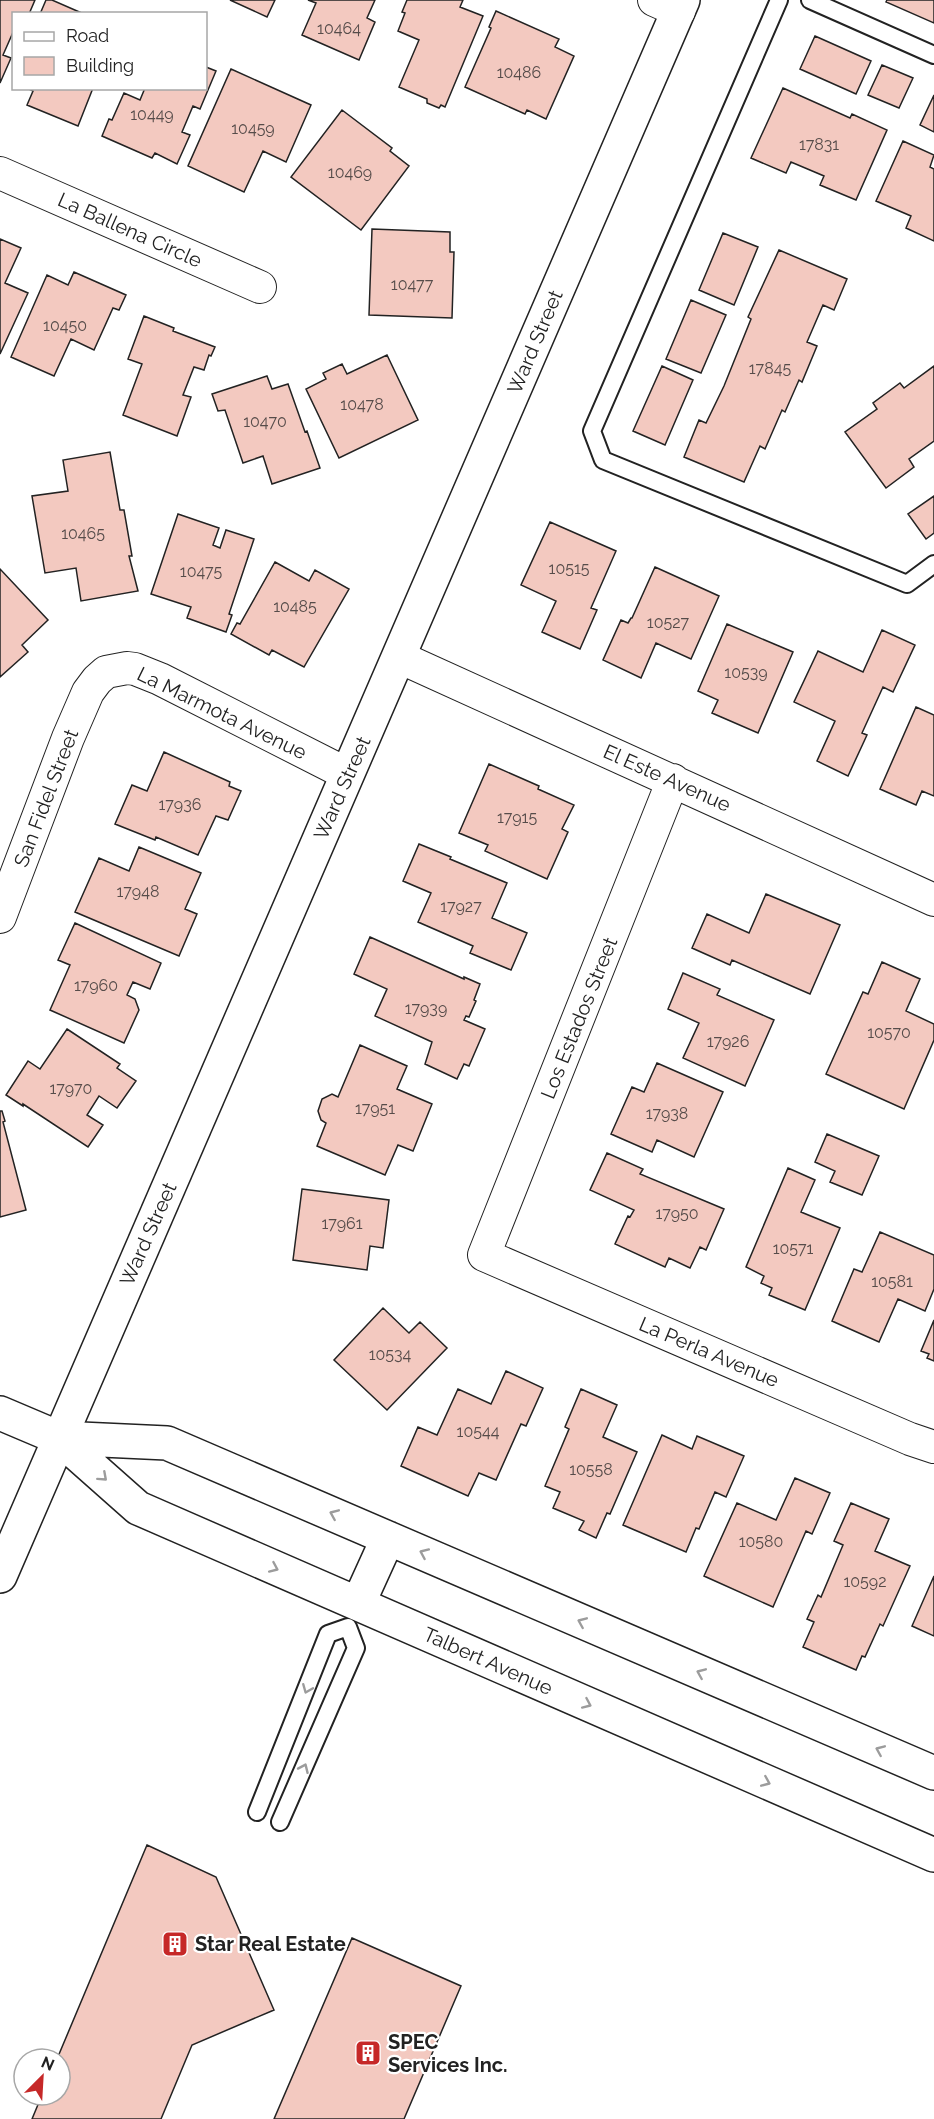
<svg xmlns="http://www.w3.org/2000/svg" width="934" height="2119" viewBox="0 0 934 2119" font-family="Raleway,sans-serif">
<rect width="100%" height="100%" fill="#fff"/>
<!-- building -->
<path fill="#f3c9c0" stroke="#222" stroke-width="1.5" d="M0 0H35L29 14H14V30L3 55 11 58 0 83Z
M46 0H52L84 14H40Z
M230 0H275L267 17Z
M308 0H375L367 18 375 22 359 60 302 35 316 3Z
M407 0H463L460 7 483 16 445 107 441 105 439 108 427 103V99L399 87 419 40 398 31 405 13 402 12Z
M887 0H934V23L886 2Z
M496 11 559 39 555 47 574 56 546 119 527 110 525 114 465 87 491 28 489 27Z
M815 36 871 61 856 94 800 69Z
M882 65 913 78 899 108 868 95Z
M206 67 216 71 200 109 193 106 182 132 190 135 177 164 155 153 152 158 102 136 109 119 112 120 124 93 140 100 145 88H206Z
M231 69 311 105 286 162 263 151 244 192 188 166Z
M27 88H93L78 126 27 105 33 91Z
M783 88 850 118 852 114 887 130 856 200 820 185 824 176 791 162 786 173 751 158Z
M934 95V132L920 125Z
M342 110 392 148 390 151 409 166 361 230 291 177Z
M903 141 934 155 930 167 934 169V241L906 228 911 216 876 201Z
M372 229 450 232V252H454L452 318 369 315Z
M723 233 758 247 734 305 699 290Z
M0 239 21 248 5 283 28 293 0 354Z
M779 250 847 279 834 310 823 305 807 342 817 346 802 382 799 380 785 412 782 410 765 449 760 446 744 482 684 457 699 420 706 423 724 386 751 319 748 317Z
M74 272 126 295 119 310 113 308 94 350 71 339 54 376 11 357 47 275 68 285Z
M691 300 726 315 701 373 666 359Z
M144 316 174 328 173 331 215 347 211 356 209 355 204 370 194 367 183 395 191 397 177 436 123 415 142 364 128 359Z
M387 355 418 420 339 458 306 389 326 379 323 373 342 364 347 374Z
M662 366 693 380 665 445 633 431Z
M934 366V441L909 459 914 467 886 488 845 432 877 409 873 403 900 383 904 388Z
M267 376 272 389 288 384 305 432 307 431 320 468 272 484 263 456 243 463 225 410 218 411 212 394Z
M110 452 120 510H124L132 556H129L138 591 81 601 76 568 45 573 32 496 68 491 63 460Z
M934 496V533L926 539 908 514Z
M178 514 219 528 213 545 220 548 226 530 254 539 229 614 232 615 226 632 187 618 191 607 151 594Z
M550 522 616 551 591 608 597 610 580 649 542 632 556 601 521 585Z
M275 562 309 581 315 570 349 589 304 667 272 650 269 655 231 634 237 623 240 624Z
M655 567 719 596 691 659 656 643 641 678 603 660 621 620 628 623 631 618H632Z
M0 569 48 620 22 645 28 652 0 677Z
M727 624 793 652 758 733 712 713 718 700 698 691Z
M882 630 915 645 893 692 883 687 862 733 867 735 848 776 817 761 835 721 794 702 818 651 863 672Z
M916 707 934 715V796L922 791 916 805 880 789Z
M164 752 230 782 229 786 241 791 228 820 216 816 198 855 156 837 155 840 115 824 132 785 147 791Z
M489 764 539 786 538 789 574 805 562 829 568 832 547 879 485 851 488 845 459 833Z
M419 844 451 857 450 859 507 883 492 918 527 933 511 970 470 953 473 946 418 922 431 893 403 881Z
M139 847 201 873 185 909 197 914 179 956 75 912 99 858 129 871Z
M766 894 840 925 810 994 732 960 730 965 692 948 707 914 749 933Z
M75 923 161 963 150 989 133 982 127 995 135 999 139 1010 124 1043 50 1010 70 965 58 960Z
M370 937 464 979V977L480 984 474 1000 476 1001 469 1017 466 1016 464 1020 485 1029 469 1066 464 1064 457 1079 425 1064 432 1042 375 1016 387 989 354 974Z
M882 962 920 979 906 1011 934 1024V1040L904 1109 826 1074 863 992 868 994Z
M683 973 720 989 717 995 774 1020 745 1086 683 1058 699 1023 668 1009Z
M67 1029 120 1064 117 1068 136 1081 117 1108 99 1096 87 1115 103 1125 88 1147 23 1104V1106L6 1095 28 1061 40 1069Z
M360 1045 407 1066 397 1089 432 1104 413 1151 398 1145 385 1175 317 1146 326 1123 321 1120 318 1111 322 1099 332 1094 338 1097Z
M657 1063 723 1092 694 1157 657 1140 652 1152 611 1134 632 1087 644 1092Z
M0 1111H2L5 1121 3 1122 26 1210 0 1217Z
M827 1134 879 1156 862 1195 830 1182 835 1171 815 1162Z
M607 1153 643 1169 640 1174 724 1209 706 1250 700 1247 690 1268 669 1258 665 1267 615 1244 628 1216 630 1217 634 1210 590 1190Z
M788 1168 815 1180 801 1212 840 1228 805 1310 769 1295 772 1288 761 1283 764 1276 746 1267Z
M302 1189 389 1200 383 1248 370 1246 367 1270 293 1260Z
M880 1232 934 1255V1289L925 1311 898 1299 879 1342 832 1321 854 1269 862 1272Z
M383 1308 409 1333 420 1322 447 1348 387 1410 334 1360Z
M934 1320V1361L927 1358 929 1354 921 1351Z
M506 1371 543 1388 526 1426 521 1424 496 1480 479 1473 468 1496 401 1466 418 1427 437 1435 458 1389 491 1404Z
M581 1389 617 1405 603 1437 637 1452 610 1514 607 1513 596 1538 579 1530 584 1521 553 1508 560 1492 545 1486 569 1429 565 1427Z
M662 1435 692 1449 697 1436 744 1456 726 1497 715 1492 699 1529 696 1528 686 1552 623 1525Z
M795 1478 830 1493 812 1534 806 1531 773 1607 704 1576 737 1503 776 1520Z
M851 1503 889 1519 875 1551 910 1566 883 1626 880 1624 865 1657 862 1656 856 1670 803 1647 814 1622 807 1619 818 1595 821 1597 843 1545 834 1541Z
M934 1576V1636L912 1626Z
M147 1845 216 1877 274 2010 192 2045 161 2119H32L42 2095H60V2059H57Z
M352 1938 461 1986 404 2119H274Z"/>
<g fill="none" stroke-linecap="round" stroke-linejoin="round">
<!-- service casing -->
<g stroke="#222" stroke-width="20">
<path id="service" d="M779 0 592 431 603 460 907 584 934 564
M810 0 934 55
M257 1812 328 1634 348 1627 356 1648 280 1822"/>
</g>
<!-- minor casing -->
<g stroke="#222" stroke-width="34">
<path id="minor" d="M654 0 679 11
M0 173 260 287
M399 657 934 900
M673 780 484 1255 910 1439 934 1447
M0 917 68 738 88 692 97 680 106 672 127 668 135 669 160 679 347 774"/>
</g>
<!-- tertiary casing -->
<g stroke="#222" stroke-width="36">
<path id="tertiary" d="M0 1576 683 0"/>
</g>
<!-- primary casing -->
<g stroke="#222" stroke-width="36">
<path id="primary" d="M0 1413 59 1438 138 1508 934 1855
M59 1438 167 1443 934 1773
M358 1604 388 1538"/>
</g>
<!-- service -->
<use href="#service" stroke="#fff" stroke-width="16"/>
<!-- minor -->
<use href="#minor" stroke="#fff" stroke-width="32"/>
<!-- tertiary -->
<use href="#tertiary" stroke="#fff" stroke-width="33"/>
<!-- primary -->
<use href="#primary" stroke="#fff" stroke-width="33"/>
</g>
<!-- one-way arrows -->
<defs><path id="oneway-chevron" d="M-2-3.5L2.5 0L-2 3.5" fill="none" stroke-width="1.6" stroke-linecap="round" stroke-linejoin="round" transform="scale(1.5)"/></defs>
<g stroke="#9c9c9c">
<use href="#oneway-chevron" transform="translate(103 1477) rotate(42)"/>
<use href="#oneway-chevron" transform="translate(334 1514) rotate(-157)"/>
<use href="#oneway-chevron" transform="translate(424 1553) rotate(-156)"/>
<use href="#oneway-chevron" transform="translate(274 1568) rotate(24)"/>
<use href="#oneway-chevron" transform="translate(582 1622) rotate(-157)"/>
<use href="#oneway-chevron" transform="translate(701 1673) rotate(-157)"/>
<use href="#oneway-chevron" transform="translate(307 1689) rotate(112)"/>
<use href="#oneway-chevron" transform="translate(587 1704) rotate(24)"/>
<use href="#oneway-chevron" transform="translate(880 1750) rotate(-157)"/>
<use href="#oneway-chevron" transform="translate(304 1768) rotate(-66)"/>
<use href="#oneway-chevron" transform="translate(766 1782) rotate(23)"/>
</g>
<!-- icons -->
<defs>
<g id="building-square" transform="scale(1.35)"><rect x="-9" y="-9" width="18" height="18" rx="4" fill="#c62828" stroke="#fff"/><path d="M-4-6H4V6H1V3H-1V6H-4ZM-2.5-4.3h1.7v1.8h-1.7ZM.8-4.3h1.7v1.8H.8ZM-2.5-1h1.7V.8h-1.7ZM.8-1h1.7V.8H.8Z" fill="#fff"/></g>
</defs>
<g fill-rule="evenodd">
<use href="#building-square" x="175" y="1944"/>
<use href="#building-square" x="368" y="2053"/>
</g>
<g text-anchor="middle" stroke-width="4.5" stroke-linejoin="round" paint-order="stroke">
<!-- number labels -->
<g font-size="16" fill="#564c4a">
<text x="339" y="34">10464</text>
<text x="519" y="78">10486</text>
<text x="152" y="120">10449</text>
<text x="253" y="134">10459</text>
<text x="819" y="150">17831</text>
<text x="350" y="178">10469</text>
<text x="412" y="290">10477</text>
<text x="65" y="331">10450</text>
<text x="770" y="374">17845</text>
<text x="362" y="410">10478</text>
<text x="265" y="427">10470</text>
<text x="83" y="539">10465</text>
<text x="569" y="574">10515</text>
<text x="201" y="577">10475</text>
<text x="295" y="612">10485</text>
<text x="668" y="628">10527</text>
<text x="746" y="678">10539</text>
<text x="180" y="810">17936</text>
<text x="517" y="823">17915</text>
<text x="138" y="897">17948</text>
<text x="461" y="912">17927</text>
<text x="96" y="991">17960</text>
<text x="426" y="1014">17939</text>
<text x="889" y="1038">10570</text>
<text x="728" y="1047">17926</text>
<text x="71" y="1094">17970</text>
<text x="375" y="1114">17951</text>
<text x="667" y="1119">17938</text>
<text x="677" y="1219">17950</text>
<text x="342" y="1229">17961</text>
<text x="793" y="1254">10571</text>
<text x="892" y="1287">10581</text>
<text x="390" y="1360">10534</text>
<text x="478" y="1437">10544</text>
<text x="591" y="1475">10558</text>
<text x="761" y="1547">10580</text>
<text x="865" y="1587">10592</text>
</g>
<!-- street labels -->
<g font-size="20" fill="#222" stroke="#fff">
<text transform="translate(130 230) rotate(24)" y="7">La Ballena Circle</text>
<text transform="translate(535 342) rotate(-67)" y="7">Ward Street</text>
<text transform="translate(222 713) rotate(26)" y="7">La Marmota Avenue</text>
<text transform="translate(667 778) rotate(24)" y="7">El Este Avenue</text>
<text transform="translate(342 788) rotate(-66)" y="7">Ward Street</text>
<text transform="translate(46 798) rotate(-69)" y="7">San Fidel Street</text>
<text transform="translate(579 1018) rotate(-68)" y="7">Los Estados Street</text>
<text transform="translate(148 1234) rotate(-66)" y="7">Ward Street</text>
<text transform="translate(709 1352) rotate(23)" y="7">La Perla Avenue</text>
<text transform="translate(488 1661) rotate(24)" y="7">Talbert Avenue</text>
</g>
<!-- poi labels -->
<g font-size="20" font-weight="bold" fill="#222" stroke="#fff" text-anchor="start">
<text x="195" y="1951">Star Real Estate</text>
<text x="388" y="2049">SPEC<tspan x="388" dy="23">Services Inc.</tspan></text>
</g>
</g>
<!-- legend -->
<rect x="12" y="12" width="195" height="78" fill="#ffffff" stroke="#a7a7a7" stroke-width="1.5"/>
<rect x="24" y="32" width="30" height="9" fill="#ffffff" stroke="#a7a7a7" stroke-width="1.5"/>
<text x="66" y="42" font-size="18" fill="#222222">Road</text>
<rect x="24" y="57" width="30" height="18" fill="#f3c9c0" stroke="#a7a7a7" stroke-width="1.5"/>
<text x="66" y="72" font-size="18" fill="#222222">Building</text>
<!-- north arrow -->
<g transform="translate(42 2077) rotate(24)"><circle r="28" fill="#ffffff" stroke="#a7a7a7" stroke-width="1.5"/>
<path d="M0-4.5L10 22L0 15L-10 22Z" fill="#c62828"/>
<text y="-9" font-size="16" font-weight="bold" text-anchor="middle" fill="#222222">N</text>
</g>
</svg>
